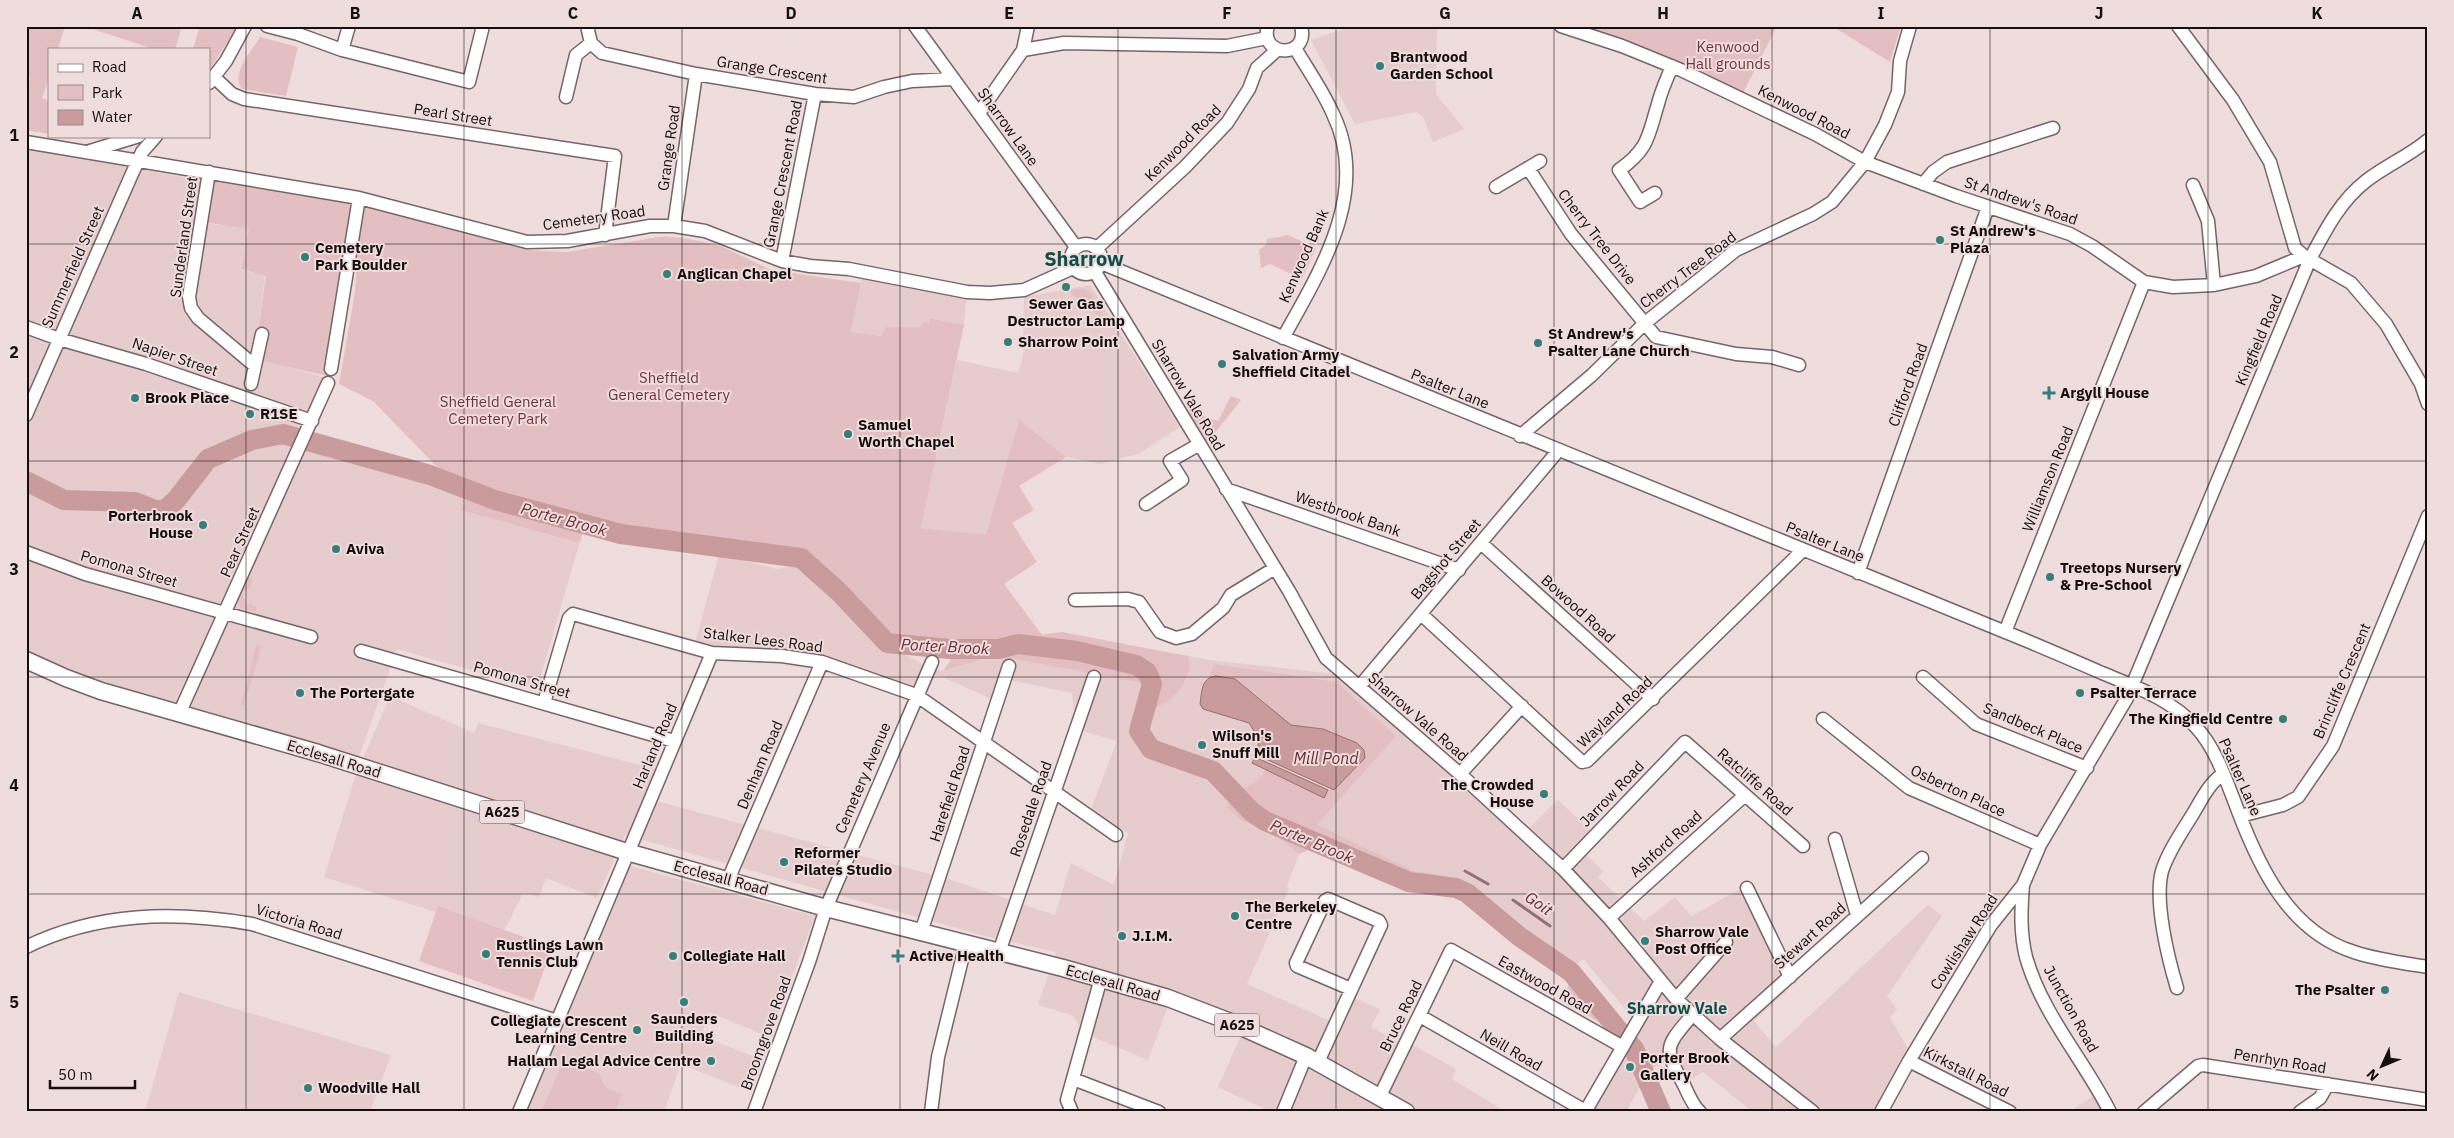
<svg xmlns="http://www.w3.org/2000/svg" width="2454" height="1138" viewBox="0 0 2454 1138" font-family="'IBM Plex Sans',sans-serif">
<rect width="100%" height="100%" fill="#efdcdc"/>
<!-- built -->
<path fill="#e7cccd" d="M1352 26H1437L1436 94 1464 129 1433 142 1423 117 1416 112 1355 124 1311 40Z
M26 142 117 156 140 169 209 182 203 223 250 228 240 270 265 275 255 357 326 378 302 439 429 475 467 498 583 531 537 689 397 649 357 763 231 728 26 658V415L59 339 26 327Z
M863 272 967 292 964 325 931 318 929 324 920 327H886L881 336 851 332Z
M1090 285 1180 427 1140 453 1101 464 1066 457 1019 421 986 536 921 528 957 360 1018 373 1023 355 1024 297Z
M26 332 52 341 26 407Z
M719 555 777 569 799 565 830 587 877 640 930 668 943 671 990 657 1020 660 1147 684 1136 727 1156 708 1170 700 1190 668 1188 656 1209 660 1343 675 1525 832 1558 800 1594 834 1580 849 1603 871 1598 877 1644 921 1675 897 1691 916 1739 890 1789 989 1754 1021 1776 1047 1928 905 1942 916 1887 996 1897 1009 1890 1018 1911 1054 1882 1107 1895 1112H1753L1703 1072 1683 1084 1670 1060 1649 1070 1626 1112H1562L1569 1101 1585 1110 1639 1019 1628 1012 1583 959 1571 969 1572 978 1451 892 1411 887 1310 849 1299 854 1287 886 1289 889 1247 984 1335 1023 1348 996 1380 1009 1371 1027 1397 1041 1411 1044 1456 1069 1452 1079 1506 1112H1271L1218 1087 1243 1031 1170 1001 1148 1060 1086 1034 1072 1015 1038 1005 1056 952 985 936 625 835 597 898 546 878 539 897 523 893 505 929H503L438 907 436 912 324 877 355 777 390 696 474 733 478 723 655 769 645 798 948 879 1055 915 1071 863 1114 885 1128 833 1090 812 1117 741 1076 729 1072 693 1005 679 998 702 940 676 927 674 916 695 822 662 694 647Z
M630 866 815 916 769 1037 709 1012 701 1036 763 1060 751 1092 681 1064 664 1112H519L557 1021Z
M179 992 391 1055 370 1112H145Z
M2098 1093 2106 1112H2069Z"/>
<!-- green -->
<path fill="#e4bfc1" d="M26 26H65L58 49H49V78L42 98 49 101V134L26 130V94L30 76 26 75Z
M83 26H182L175 49H154Z
M200 26H237L209 71V49H193Z
M1576 26H1777L1743 93 1611 35Z
M1832 26H1901L1890 62Z
M260 37 298 47 286 96 242 89C230 74 252 51 260 37Z
M211 176 353 201 327 376 254 359 266 276 241 269 249 229 203 222Z
M361 204 528 250 567 252 665 236 689 239 721 246 771 270 861 283 851 332 881 336 886 327H920L924 322 929 324 930 318 964 325 921 528 986 535 1019 420 1066 457 1019 486 1034 510 1012 523 1037 562 1004 584 1042 635 1062 632 1188 656 1190 668 1182 687 1170 700 1156 708 1136 728 1147 684 1020 660 990 657 943 671 954 655 904 651 883 639 840 591 802 558 647 535 460 479 436 466 373 401 339 384 355 292Z
M1288 235 1316 248 1302 279 1270 264 1261 268 1259 250 1266 245 1267 239Z
M1084 289 1090 292 1103 314 1099 317 1083 301 1070 293 1071 290Z
M1231 396 1241 400 1207 443 1186 409 1218 421Z
M467 498 583 531 580 543 461 510Z
M248 577 253 579 249 589 241 592 247 605 252 603 253 606 256 605V612L240 608C236 597 244 587 248 577Z
M256 645 261 647 244 706 241 705Z
M1214 664 1337 682 1389 730 1396 736 1317 825 1416 872C1460 872 1477 898 1508 922 1530 939 1554 952 1575 969L1572 978 1606 1020 1604 1025 1562 1000 1572 977 1451 892 1411 887 1310 849 1299 854 1274 833 1243 821 1227 808 1231 795 1255 782 1267 770 1324 798 1328 790H1334L1365 758 1364 750 1357 743 1324 729 1291 725 1235 679 1224 676 1209 677Z
M438 906 552 947 533 1001 419 961Z
M567 1061 600 1074C601 1087 611 1090 622 1094L615 1112H541L562 1064Z"/>
<!-- water -->
<path fill="#c99b9d" stroke="#937172" d="M26 475 56 490 52 499 26 487Z
M1216 676 1235 679 1291 725 1323 729 1357 743 1364 750 1365 758 1334 790 1257 755 1259 739 1249 723 1203 709 1200 704C1202 691 1201 678 1216 676Z
M1143 733 1153 747 1177 754 1176 761 1145 751 1134 735Z
M1255 757 1328 790 1324 798 1252 763Z
M1208 764 1216 768 1226 778 1225 782 1205 775Z"/>
<g fill="none" stroke-linecap="round" stroke-linejoin="round">
<!-- stream -->
<path stroke="#937172" stroke-width="3" d="M1465 871 1488 884
M1513 900 1550 926"/>
<!-- river -->
<path stroke="#c99b9d" stroke-width="20" d="M26 481 64 500 135 502 158 511 167 508 176 500 208 459 252 440 283 434 430 475 495 500 621 534 801 558 839 592 887 643 950 649H999L1018 644 1077 651 1136 665 1147 672 1152 684 1139 731 1151 749 1213 771 1252 812 1265 821 1409 882 1456 888 1467 893 1520 937 1571 972 1634 1049 1661 1112"/>
<!-- minor casing -->
<g stroke="#756565" stroke-width="15">
<path id="minor" d="M267 26 298 34 342 50 469 82 483 26
M587 26 591 43 602 53 696 74 815 94 854 97 884 87 912 81 952 79
M915 26 1076 247
M1268 26C1258 57 1310 60 1301 26
M1561 26 1622 46 1681 70 1815 134 1865 162 1956 196 2070 234 2092 246 2144 282 2173 287 2214 285 2256 276 2304 256
M2178 26 2233 100 2270 162 2295 248 2304 256 2351 283 2386 324 2421 384 2428 404
M342 50 349 26
M1023 50 1064 43 1227 46 1267 38
M214 77 232 94 244 99 615 156 605 235
M209 83 226 61 245 26
M566 97 576 55 591 43
M979 113 1023 50 1028 26
M26 142 359 198 527 242 567 241 650 226H674L705 231 782 261 810 266 849 269 967 292 990 293 1024 290 1073 268
M90 151 139 136
M1528 168 1571 234 1656 337 1736 354 1772 357 1799 365
M209 172 189 297 191 308 198 318 255 366
M1923 184 1933 172 1947 162 2053 128
M2193 185 2208 221 2214 285
M1496 187 1540 161
M1655 193 1640 202 1619 170C1649 149 1648 136 1658 104 1661 91 1667 79 1672 66
M674 226 696 74
M1071 259a15 15 0 1 1 30 0a15 15 0 1 1-30 0Z
M1097 248 1185 167 1227 123 1249 89 1257 68 1277 50
M782 261 815 94
M1101 263 2025 640C2051 651 2077 662 2102 673 2136 687 2171 699 2196 727 2217 750 2227 783 2238 811 2260 869 2290 932 2354 952 2378 960 2403 963 2428 967
M1095 272 1289 591 1326 658 1460 774 1563 869 1609 918 1676 999 1720 1039 1813 1112
M26 327 59 339 146 364 312 421
M1283 338C1320 271 1371 192 1333 114 1323 91 1308 70 1295 48
M331 369 359 198
M251 384 262 334
M26 415 131 176 142 152 156 136
M1520 436 1592 375 1645 323 1736 250 1813 214 1832 202 1865 162 1885 125 1898 92 1900 61 1910 26
M1226 489 1459 570
M1146 504 1182 480 1170 461 1198 445
M1481 543 1653 699
M26 552 85 574 311 637
M1858 573 1988 207
M1075 600 1128 599 1139 602 1160 632 1176 638 1192 634 1223 608 1231 595 1275 568
M1421 614 1582 762 1587 761 1802 551
M2005 632 2144 282
M361 651 674 741
M1923 677 1976 724 2087 768
M1359 687 1558 451
M544 703 569 618 573 614 712 653 782 656 822 662 916 695 1116 835
M179 714 328 383
M1823 719 1909 788 2040 845
M1460 774 1522 706
M2240 816 2283 805 2298 797 2333 746 2428 516
M1835 839 1857 915
M1563 869 1685 742 1803 846
M728 880 822 662
M2023 885C2021 910 2020 933 2026 957 2042 1014 2084 1060 2110 1112
M1747 888 1790 977
M1609 918 1745 795
M921 932 1009 666
M26 947C98 912 174 911 252 924L557 1021
M999 952 1094 677
M2177 988C2168 958 2154 901 2162 871 2168 852 2181 833 2191 817 2201 801 2208 784 2223 774
M1676 999 1726 942
M1693 1014C1666 1047 1662 1046 1684 1085 1688 1094 1693 1106 1700 1112
M1420 1016 1587 1112
M1720 1039 1922 858
M1909 1061 2010 1112
M1318 1062 1381 925 1379 921 1328 899 1325 901 1296 963 1297 966 1351 989
M1073 1079 1159 1112
M1380 1096 1451 950 1623 1047
M519 1112 712 653
M754 1112 809 962 826 908 932 662
M931 1112 938 1057 966 943
M1072 1112 1067 1100 1101 978
M1283 1112 1306 1056
M1585 1112 1661 981
M1881 1112 1909 1061 1991 925 2023 885 2040 845 2127 698 2310 259C2325 231 2340 201 2366 181 2385 166 2409 156 2428 140
M2144 1112 2198 1066 2203 1065 2428 1100
M2300 1112 2320 1098 2328 1084"/>
</g>
<!-- major casing -->
<g stroke="#756565" stroke-width="19">
<path id="major" d="M26 660 66 678 101 691 318 753 627 852 826 908 1063 968 1168 998 1228 1021 1306 1056 1406 1112"/>
</g>
<!-- minor -->
<use href="#minor" stroke="#fff" stroke-width="12"/>
<!-- major -->
<use href="#major" stroke="#fff" stroke-width="16"/>
</g>
<!-- grid -->
<path fill="none" stroke="#150f0f" stroke-width="1" stroke-opacity="0.55" d="M246 26V1112M464 26V1112M682 26V1112M900 26V1112M1118 26V1112M1336 26V1112M1554 26V1112M1772 26V1112M1990 26V1112M2208 26V1112M26 244H2428M26 461H2428M26 677H2428M26 894H2428"/>
<!-- markers -->
<g fill="#367e7a" stroke="#efdcdc" stroke-width="2">
<circle cx="1380" cy="66" r="5"/>
<circle cx="1940" cy="240" r="5"/>
<circle cx="305" cy="257" r="5"/>
<circle cx="667" cy="274" r="5"/>
<circle cx="1066" cy="287" r="5"/>
<circle cx="1008" cy="342" r="5"/>
<circle cx="1538" cy="343" r="5"/>
<circle cx="1222" cy="364" r="5"/>
<path d="M2046.5 385.5h5v5h5v5h-5v5h-5v-5h-5v-5h5z"/>
<circle cx="135" cy="398" r="5"/>
<circle cx="250" cy="414" r="5"/>
<circle cx="848" cy="434" r="5"/>
<circle cx="203" cy="525" r="5"/>
<circle cx="336" cy="549" r="5"/>
<circle cx="2050" cy="577" r="5"/>
<circle cx="300" cy="693" r="5"/>
<circle cx="2080" cy="693" r="5"/>
<circle cx="2283" cy="719" r="5"/>
<circle cx="1202" cy="745" r="5"/>
<circle cx="1544" cy="794" r="5"/>
<circle cx="784" cy="862" r="5"/>
<circle cx="1235" cy="916" r="5"/>
<circle cx="1122" cy="936" r="5"/>
<circle cx="1645" cy="941" r="5"/>
<circle cx="486" cy="954" r="5"/>
<circle cx="673" cy="956" r="5"/>
<path d="M895.5 948.5h5v5h5v5h-5v5h-5v-5h-5v-5h5z"/>
<circle cx="2385" cy="990" r="5"/>
<circle cx="684" cy="1002" r="5"/>
<circle cx="637" cy="1030" r="5"/>
<circle cx="711" cy="1061" r="5"/>
<circle cx="1630" cy="1067" r="5"/>
<circle cx="308" cy="1088" r="5"/>
</g>
<g text-anchor="middle" stroke-width="4" stroke-linejoin="round" paint-order="stroke">
<!-- shield labels -->
<g fill="#efdcdc" stroke="#564c4c" stroke-width="1">
<rect x="479.5" y="800.5" width="45" height="23" rx="4"/>
<rect x="1214.5" y="1013.5" width="45" height="23" rx="4"/>
</g>
<g font-size="14" font-weight="bold" fill="#150f0f">
<text x="502" y="817">A625</text>
<text x="1237" y="1030">A625</text>
</g>
<!-- park labels -->
<g font-size="15" fill="#70343a" stroke="#efdcdc">
<text x="1728" y="52">Kenwood<tspan x="1728" dy="17">Hall grounds</tspan></text>
<text x="669" y="383">Sheffield<tspan x="669" dy="17">General Cemetery</tspan></text>
<text x="498" y="407">Sheffield General<tspan x="498" dy="17">Cemetery Park</tspan></text>
</g>
<!-- poi labels -->
<g font-size="15" font-weight="bold" fill="#150f0f" stroke="#efdcdc" text-anchor="start">
<text x="1390" y="62">Brantwood<tspan x="1390" dy="17">Garden School</tspan></text>
<text x="1950" y="236">St Andrew's<tspan x="1950" dy="17">Plaza</tspan></text>
<text x="315" y="253">Cemetery<tspan x="315" dy="17">Park Boulder</tspan></text>
<text x="677" y="279">Anglican Chapel</text>
<text x="1066" y="309" text-anchor="middle">Sewer Gas<tspan x="1066" dy="17">Destructor Lamp</tspan></text>
<text x="1548" y="339">St Andrew's<tspan x="1548" dy="17">Psalter Lane Church</tspan></text>
<text x="1018" y="347">Sharrow Point</text>
<text x="1232" y="360">Salvation Army<tspan x="1232" dy="17">Sheffield Citadel</tspan></text>
<text x="2060" y="398">Argyll House</text>
<text x="145" y="403">Brook Place</text>
<text x="260" y="419">R1SE</text>
<text x="858" y="430">Samuel<tspan x="858" dy="17">Worth Chapel</tspan></text>
<text x="193" y="521" text-anchor="end">Porterbrook<tspan x="193" dy="17">House</tspan></text>
<text x="346" y="554">Aviva</text>
<text x="2060" y="573">Treetops Nursery<tspan x="2060" dy="17">&amp; Pre-School</tspan></text>
<text x="310" y="698">The Portergate</text>
<text x="2090" y="698">Psalter Terrace</text>
<text x="2273" y="724" text-anchor="end">The Kingfield Centre</text>
<text x="1212" y="741">Wilson's<tspan x="1212" dy="17">Snuff Mill</tspan></text>
<text x="1534" y="790" text-anchor="end">The Crowded<tspan x="1534" dy="17">House</tspan></text>
<text x="794" y="858">Reformer<tspan x="794" dy="17">Pilates Studio</tspan></text>
<text x="1245" y="912">The Berkeley<tspan x="1245" dy="17">Centre</tspan></text>
<text x="1655" y="937">Sharrow Vale<tspan x="1655" dy="17">Post Office</tspan></text>
<text x="1132" y="941">J.I.M.</text>
<text x="496" y="950">Rustlings Lawn<tspan x="496" dy="17">Tennis Club</tspan></text>
<text x="683" y="961">Collegiate Hall</text>
<text x="909" y="961">Active Health</text>
<text x="2375" y="995" text-anchor="end">The Psalter</text>
<text x="684" y="1024" text-anchor="middle">Saunders<tspan x="684" dy="17">Building</tspan></text>
<text x="627" y="1026" text-anchor="end">Collegiate Crescent<tspan x="627" dy="17">Learning Centre</tspan></text>
<text x="1640" y="1063">Porter Brook<tspan x="1640" dy="17">Gallery</tspan></text>
<text x="701" y="1066" text-anchor="end">Hallam Legal Advice Centre</text>
<text x="318" y="1093">Woodville Hall</text>
</g>
<!-- street labels -->
<g font-size="15" fill="#150f0f" stroke="#efdcdc">
<text transform="translate(772 70) rotate(9)" y="5">Grange Crescent</text>
<text transform="translate(1804 112) rotate(27)" y="5">Kenwood Road</text>
<text transform="translate(453 115) rotate(9)" y="5">Pearl Street</text>
<text transform="translate(1008 127) rotate(54)" y="5">Sharrow Lane</text>
<text transform="translate(1183 143) rotate(-45)" y="5">Kenwood Road</text>
<text transform="translate(669 148) rotate(-82)" y="5">Grange Road</text>
<text transform="translate(783 174) rotate(-79)" y="5">Grange Crescent Road</text>
<text transform="translate(2021 201) rotate(19)" y="5">St Andrew's Road</text>
<text transform="translate(594 218) rotate(-8)" y="5">Cemetery Road</text>
<text transform="translate(184 237) rotate(-82)" y="5">Sunderland Street</text>
<text transform="translate(1597 237) rotate(52)" y="5">Cherry Tree Drive</text>
<text transform="translate(1304 256) rotate(-66)" y="5">Kenwood Bank</text>
<text transform="translate(73 267) rotate(-66)" y="5">Summerfield Street</text>
<text transform="translate(1688 270) rotate(-37)" y="5">Cherry Tree Road</text>
<text transform="translate(2259 340) rotate(-67)" y="5">Kingfield Road</text>
<text transform="translate(175 357) rotate(19)" y="5">Napier Street</text>
<text transform="translate(1908 385) rotate(-70)" y="5">Clifford Road</text>
<text transform="translate(1450 389) rotate(22)" y="5">Psalter Lane</text>
<text transform="translate(1188 395) rotate(59)" y="5">Sharrow Vale Road</text>
<text transform="translate(2048 479) rotate(-68)" y="5">Williamson Road</text>
<text transform="translate(1348 514) rotate(19)" y="5">Westbrook Bank</text>
<text transform="translate(240 542) rotate(-66)" y="5">Pear Street</text>
<text transform="translate(1825 542) rotate(22)" y="5">Psalter Lane</text>
<text transform="translate(1446 559) rotate(-50)" y="5">Bagshot Street</text>
<text transform="translate(129 569) rotate(16)" y="5">Pomona Street</text>
<text transform="translate(1578 609) rotate(42)" y="5">Bowood Road</text>
<text transform="translate(763 640) rotate(7)" y="5">Stalker Lees Road</text>
<text transform="translate(522 680) rotate(16)" y="5">Pomona Street</text>
<text transform="translate(2342 681) rotate(-67)" y="5">Brincliffe Crescent</text>
<text transform="translate(1615 712) rotate(-43)" y="5">Wayland Road</text>
<text transform="translate(1418 717) rotate(41)" y="5">Sharrow Vale Road</text>
<text transform="translate(2033 728) rotate(23)" y="5">Sandbeck Place</text>
<text transform="translate(655 746) rotate(-67)" y="5">Harland Road</text>
<text transform="translate(334 759) rotate(17)" y="5">Ecclesall Road</text>
<text transform="translate(760 765) rotate(-67)" y="5">Denham Road</text>
<text transform="translate(2240 777) rotate(66)" y="5">Psalter Lane</text>
<text transform="translate(863 778) rotate(-67)" y="5">Cemetery Avenue</text>
<text transform="translate(1755 782) rotate(41)" y="5">Ratcliffe Road</text>
<text transform="translate(1958 791) rotate(25)" y="5">Osberton Place</text>
<text transform="translate(950 794) rotate(-72)" y="5">Harefield Road</text>
<text transform="translate(1612 794) rotate(-46)" y="5">Jarrow Road</text>
<text transform="translate(1031 809) rotate(-71)" y="5">Rosedale Road</text>
<text transform="translate(1666 844) rotate(-42)" y="5">Ashford Road</text>
<text transform="translate(721 878) rotate(15)" y="5">Ecclesall Road</text>
<text transform="translate(299 922) rotate(17)" y="5">Victoria Road</text>
<text transform="translate(1810 936) rotate(-42)" y="5">Stewart Road</text>
<text transform="translate(1964 942) rotate(-57)" y="5">Cowlishaw Road</text>
<text transform="translate(1113 983) rotate(16)" y="5">Ecclesall Road</text>
<text transform="translate(1545 985) rotate(29)" y="5">Eastwood Road</text>
<text transform="translate(2071 1009) rotate(61)" y="5">Junction Road</text>
<text transform="translate(1401 1016) rotate(-64)" y="5">Bruce Road</text>
<text transform="translate(766 1033) rotate(-70)" y="5">Broomgrove Road</text>
<text transform="translate(1511 1050) rotate(30)" y="5">Neill Road</text>
<text transform="translate(2280 1061) rotate(9)" y="5">Penrhyn Road</text>
<text transform="translate(1966 1072) rotate(27)" y="5">Kirkstall Road</text>
</g>
<!-- water labels -->
<g font-size="16" font-style="italic" fill="#692e34" stroke="#efdcdc">
<text transform="translate(564 519) rotate(15)" y="6">Porter Brook</text>
<text transform="translate(945 646) rotate(3)" y="6">Porter Brook</text>
<text x="1326" y="764">Mill Pond</text>
<text transform="translate(1312 841) rotate(23)" y="6">Porter Brook</text>
<text transform="translate(1539 903) rotate(35)" y="6">Goit</text>
</g>
<!-- neighbourhood labels -->
<g font-size="16" font-weight="bold" fill="#0f4d4a" stroke="#efdcdc">
<text x="1677" y="1014">Sharrow Vale</text>
</g>
<!-- district labels -->
<g font-size="20" font-weight="bold" fill="#0f4d4a" stroke="#efdcdc">
<text x="1084" y="266">Sharrow</text>
</g>
</g>
<!-- border -->
<rect width="2454" height="1138" fill="none" stroke="#efdcdc" stroke-width="55"/>
<!-- legend -->
<rect x="48" y="48" width="162" height="90" fill="#efdcdc" stroke="#988a8a"/>
<rect x="58" y="64" width="25" height="8" fill="#ffffff" stroke="#988a8a"/>
<text x="92" y="72" font-size="15" fill="#150f0f">Road</text>
<rect x="58" y="85" width="25" height="15" fill="#e4bfc1" stroke="#988a8a"/>
<text x="92" y="98" font-size="15" fill="#150f0f">Park</text>
<rect x="58" y="110" width="25" height="15" fill="#c99b9d" stroke="#988a8a"/>
<text x="92" y="122" font-size="15" fill="#150f0f">Water</text>
<!-- north arrow -->
<g transform="translate(2382 1066) rotate(226)" stroke="#efdcdc" stroke-width="4" paint-order="stroke">
<path d="M0-4L9 19L0 12L-9 19Z" fill="#150f0f"/>
<text y="-8" font-size="14" font-weight="bold" text-anchor="middle" fill="#150f0f">N</text>
</g>
<!-- scale -->
<path d="M50 1080v8h85v-8" fill="none" stroke="#150f0f" stroke-width="2.5"/>
<text x="58" y="1080" font-size="15" fill="#150f0f" stroke="#efdcdc" stroke-width="4" paint-order="stroke">50 m</text>
<rect x="28" y="28" width="2398" height="1082" fill="none" stroke="#150f0f" stroke-width="2"/>
<g font-size="16" text-anchor="middle" font-weight="bold" fill="#150f0f">
<text x="137" y="19">A</text>
<text x="355" y="19">B</text>
<text x="573" y="19">C</text>
<text x="791" y="19">D</text>
<text x="1009" y="19">E</text>
<text x="1227" y="19">F</text>
<text x="1445" y="19">G</text>
<text x="1663" y="19">H</text>
<text x="1881" y="19">I</text>
<text x="2099" y="19">J</text>
<text x="2317" y="19">K</text>
<text x="14" y="141">1</text>
<text x="14" y="358">2</text>
<text x="14" y="575">3</text>
<text x="14" y="791">4</text>
<text x="14" y="1008">5</text>
</g>
</svg>
